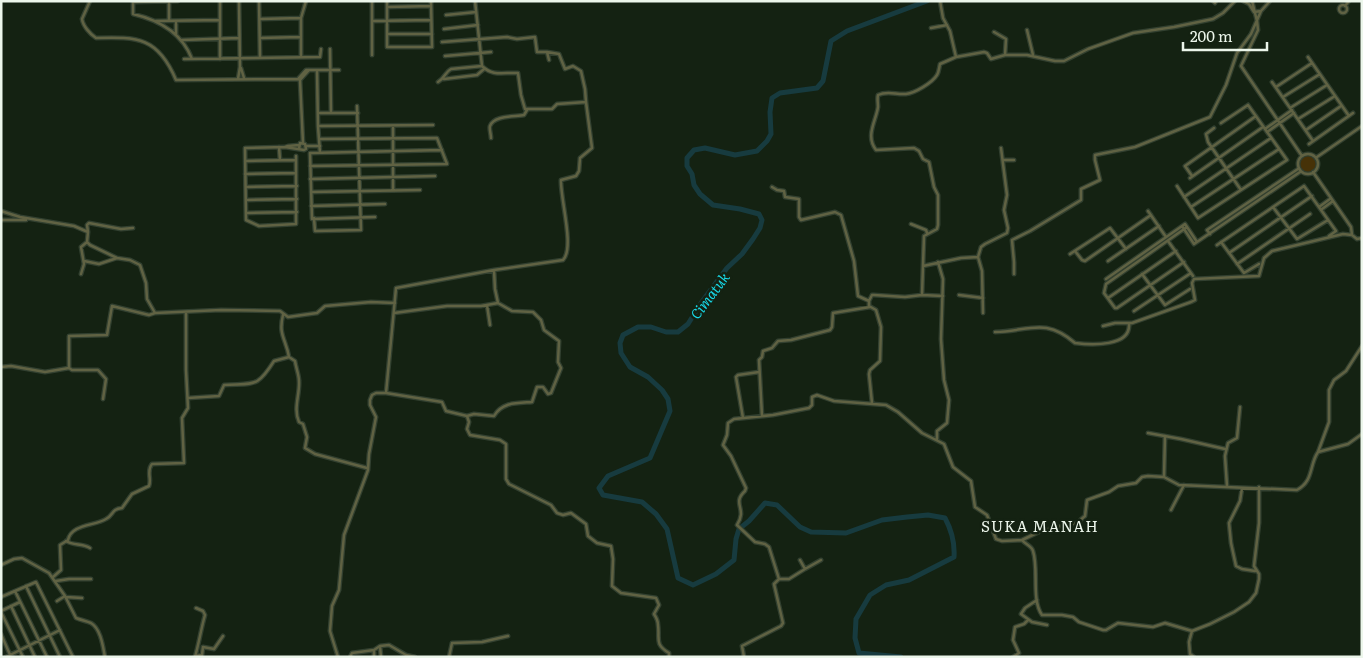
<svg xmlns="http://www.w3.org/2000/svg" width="1363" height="658" viewBox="0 0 1363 658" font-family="Literata,serif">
<rect width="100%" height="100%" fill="#142212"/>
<!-- green -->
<path fill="#463208" d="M1300 164a8 8 0 1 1 16 0a8 8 0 1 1-16 0Z"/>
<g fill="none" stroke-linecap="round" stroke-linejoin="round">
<!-- river -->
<path stroke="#173b3f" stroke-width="5" d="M901 657 859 653 855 638 856 619 870 595 886 585 909 580 954 557C955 542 952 531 945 518L928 515 907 517 882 520 846 533 811 532 800 527 777 505 765 503 749 521 739 529 736 539 734 560 716 574 693 585 678 578 667 529 656 514 642 502 603 495 599 488 608 476 650 458 670 411 668 399 662 390 648 377 630 367 621 353 620 343 623 335 638 327H651L666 332H678L688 324 701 303 727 268 742 254 753 239 760 228 762 220 759 214 740 209 713 205 700 194 694 185 692 174 687 166V158L694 150 705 148 735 155 757 151 767 141 771 134 770 112 772 98 780 93 817 88 823 81 831 41 847 31 927 1"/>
<!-- minor casing -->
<g stroke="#324030" stroke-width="5">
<path id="minor" d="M90 1 82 19C83 26 90 34 96 38 138 37 158 37 176 80L298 79 300 80
M133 1V14C159 20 182 33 192 59
M220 1V59
M259 1 260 57
M372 1V55
M387 1V47H432L431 1
M475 1 482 66
M1213 1 1215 3 1216 1
M1243 1 1249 4 1254 12 1261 11
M1252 1 1257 21 1258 30 1241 66 1302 156
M133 2 178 1
M169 2V20
M1339 9a4 4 0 1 1 8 0a4 4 0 1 1-8 0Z
M1345 6 1349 1
M387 7 431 6
M446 15 476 12
M260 19 301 18
M156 21 220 20
M176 21V34
M372 21 431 20
M931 28 947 25
M444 29 478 25
M1027 30 1033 55
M994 32 1006 39 1005 55
M387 34H432
M260 38 301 37
M182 40 239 38
M442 42 507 37 517 39 535 37 537 52H547L549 60
M330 49 331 113
M547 52 559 54 565 69 573 66 581 71 585 89 586 102
M445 56 491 52
M301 57V18L306 1
M956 57 984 52 987 53 991 59 1005 55H1027L1055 61H1064L1088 49 1133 33 1174 27 1213 19 1223 13 1235 1
M1308 57 1349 116
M184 59 320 57 321 49
M241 68 244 78
M317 70 318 126
M238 79 240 67 239 1
M298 79 306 70H339
M444 79 477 75 484 69
M1272 82 1313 141
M1276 87 1312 63
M1283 97 1320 74
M1290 108 1327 85
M318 113H358
M1298 119 1335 96
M1221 123 1248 105
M1214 128 1206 134 1208 142 1241 190
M1265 129 1292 110
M1306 130 1341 106
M1267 132 1294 113
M491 138C491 134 489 129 490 126 494 115 515 117 524 115L527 110
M303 143 300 80 309 70
M1309 144 1353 113
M306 146H320
M279 147 280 160
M285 147 288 146 299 145
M320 153 318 126 433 125
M1298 164a10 10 0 1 1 20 0a10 10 0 1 1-20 0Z
M296 156V224L259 226 246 220 245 148 285 147 304 150 306 149 305 144 300 143 299 149
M1317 157 1362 126
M1004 160H1014
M245 161 296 160
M310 166 447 164 437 138 319 139
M1313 172 1351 227 1352 235
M245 174 296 173
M1192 176 1185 166 1256 116
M1190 178 1263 127
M310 179 435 176
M1177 186 1198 218 1287 160 1248 105
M246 187 297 186
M772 187 777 190 784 191 785 197 799 199V217L801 220 835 212 841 215 854 261 858 296 869 301
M393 190V126
M311 192 420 190
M1184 197 1271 138
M246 200 297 199
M311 206 385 204
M1191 207 1279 149
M1273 207 1297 239 1328 220
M1319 207 1330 199
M1322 209 1333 201
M1 211 20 217 74 226 88 232 87 242 90 245 117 258 130 260 140 265 146 283 147 299 155 313
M1148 211 1166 237
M246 213 297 212
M375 217 312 219 310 153 442 150
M314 218 315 231 361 230 357 106
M1 220H26
M911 224 926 230 927 233
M1182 226 1194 244 1300 172
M88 232 87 225 89 223 121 229 133 228
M1210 234 1207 230 1298 169
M1168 241 1193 276
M1221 242 1244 273 1259 264
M1217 245 1304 186 1336 231 1329 236
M1075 251 1082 260 1085 261 1151 215
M1229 253 1312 196
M1070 254 1110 228 1126 249
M978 257 981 247 985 244 1007 233 1008 228 1004 210 1007 195 1001 148
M84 261 99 264 117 258
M1108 261 1159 226
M1184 262 1117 308H1115L1104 293 1106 284 1187 227
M1237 264 1310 214
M923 266 961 258 978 257 982 271 983 313
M494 270 495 289 498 303
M81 274 84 264 81 247 87 242
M1014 274V262L1012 240 1030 231 1081 200V189L1100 180 1095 160V155L1135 147 1210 117 1226 85 1237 53 1251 34 1261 11 1270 1
M1142 274 1165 305 1190 289
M1106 279 1185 224 1197 242
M922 295 943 296
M959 295 983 298
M1108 298 1176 251
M487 305 490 325
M1134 311 1191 273
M394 313 447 306H481L498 303 512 311 533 312 541 320 544 330 559 341 558 362 561 368 551 393 548 394 543 387H537L532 402C517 403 502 402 494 416L474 414 467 416
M283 315C278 335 286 339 289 357
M1103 326 1115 323H1132L1191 302 1195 300 1192 283 1194 279 1259 276 1264 258 1272 251 1343 234 1352 235 1357 239 1362 238
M995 332C1030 331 1045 317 1075 343 1091 345 1131 347 1129 324
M1 367 11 366 45 372 69 368V336L107 335 112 306 149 315 155 313 221 310 280 311 288 317 317 313 325 306 371 302 395 303
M69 368 72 370H98L106 379 103 399
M386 393 442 402 446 411 467 416 469 422 467 429 470 435 500 440 506 444V479L509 484 551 505 557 513 563 515 571 513 586 524 588 536 597 543 611 546 613 559 612 586 621 593 656 598 659 605 654 614C656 617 658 621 658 625 660 639 654 644 669 653V657
M188 398 219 396 224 385C255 383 257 388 274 361L289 357 295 361C296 368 299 375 299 381 300 394 293 409 299 422L303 424 307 437 305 448 315 454 367 468
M872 403 869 374 870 370 880 361 881 327 876 310 869 306V301L872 295H874L905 297 922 295 924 236 937 229 938 225V195L934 187 929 162 923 159 919 151 914 148 876 150C865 136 876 121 878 107 878 102 877 99 878 95 888 90 896 95 906 94 915 93 932 83 937 75 939 72 939 68 940 64L956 57 950 31 943 18 940 1
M762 416 759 360 762 357 763 351 772 348 778 341 791 340 830 330 832 327 833 313 870 307
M743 418 736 377 738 375 759 372
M1148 433 1181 439 1225 449
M937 439V431L947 423 949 400 944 380 941 339 943 279 938 262
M1318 452 1329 422V390L1334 380 1346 371 1362 346
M1164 477 1165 436
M1227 486 1225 456 1228 443 1237 438 1240 407
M1242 488 1240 501 1229 523 1231 543 1236 566 1242 569 1255 571
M1171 510 1184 485
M1022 540C1025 544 1032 546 1033 551 1039 569 1031 600 1042 615H1062L1073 617 1079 622 1103 630H1106L1118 623 1153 627 1165 623 1192 631 1210 624 1234 612 1249 602 1256 593 1259 579V574L1254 566 1259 523V487
M66 541C74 546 82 543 90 548
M1 565 14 559 22 558 49 573 65 596 76 618C81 620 86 621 91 623 101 629 103 647 105 657
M805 569 821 560
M53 577 61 570 60 545 68 540C71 524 95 526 106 519 114 515 111 509 122 508L132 494 149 486C152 479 146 471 152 464L184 463 182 418 188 408 186 370V312
M779 579H789L805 569 800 560
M56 581 69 579H91
M26 586 60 657
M15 591 47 657
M1 597 36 582 73 657
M66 597 82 598
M1037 600 1025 608 1021 614 1032 622 1047 625
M57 601 65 596
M11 606 35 657
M1 611 20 602
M1 612 23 657
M1192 631 1189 642 1190 654 1194 657
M1 634 11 657
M380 646 381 657
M195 656 202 655 203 647 214 649 223 636
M6 657 60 630
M195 657C199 643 201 629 205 615L203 611 196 608
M338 657 330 631 332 606 339 590 344 535 368 470 369 454 376 417 370 405V400L372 395 376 393H386L396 288 494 270 563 260C575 248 560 198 561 180L576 176 579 171 580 158 592 148 586 102 557 104 552 109H525L521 95 518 73C504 72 493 77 482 66L451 69C445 72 445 78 438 82
M350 657 352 653 374 650 380 646 389 645 406 655 415 657
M374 657V650
M449 657 452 643 482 642 508 636
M744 657 742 646 781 626 783 623 774 584 779 579 769 547 765 544 755 542 737 525C748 508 731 504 745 491L746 488 731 456 723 445 727 435 728 423 734 419 773 415 809 408 812 405V397L817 395 834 401 886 405 898 412 922 433 944 444 953 467 971 481 975 507 987 515 996 539 1002 541 1022 540 1041 531 1077 523 1085 516 1087 500 1109 492 1118 486 1136 483 1142 477 1148 476 1164 477 1179 485 1297 490C1314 481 1309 465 1318 452L1348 444 1362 434
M1013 657 1019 653 1013 640 1015 627 1024 624 1028 620"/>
</g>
<!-- minor -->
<use href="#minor" stroke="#606243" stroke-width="2.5"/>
</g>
<g text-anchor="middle" stroke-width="5" stroke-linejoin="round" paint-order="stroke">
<!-- water labels -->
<g font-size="14" font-style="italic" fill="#17d8e7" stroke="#142212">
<text transform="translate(710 296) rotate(-53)" y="5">Cimatuk</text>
</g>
<!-- quarter labels -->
<g font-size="15" letter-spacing="1" fill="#ecf6eb" stroke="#142212">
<text x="1040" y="532">SUKA MANAH</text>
</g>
</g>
<!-- border -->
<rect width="1363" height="658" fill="none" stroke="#ecf6eb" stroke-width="5"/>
<!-- scale -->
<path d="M1183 42v8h84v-8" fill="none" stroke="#ecf6eb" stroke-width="2.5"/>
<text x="1190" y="42" font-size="15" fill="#ecf6eb" stroke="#142212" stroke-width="4" paint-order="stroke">200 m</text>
</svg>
